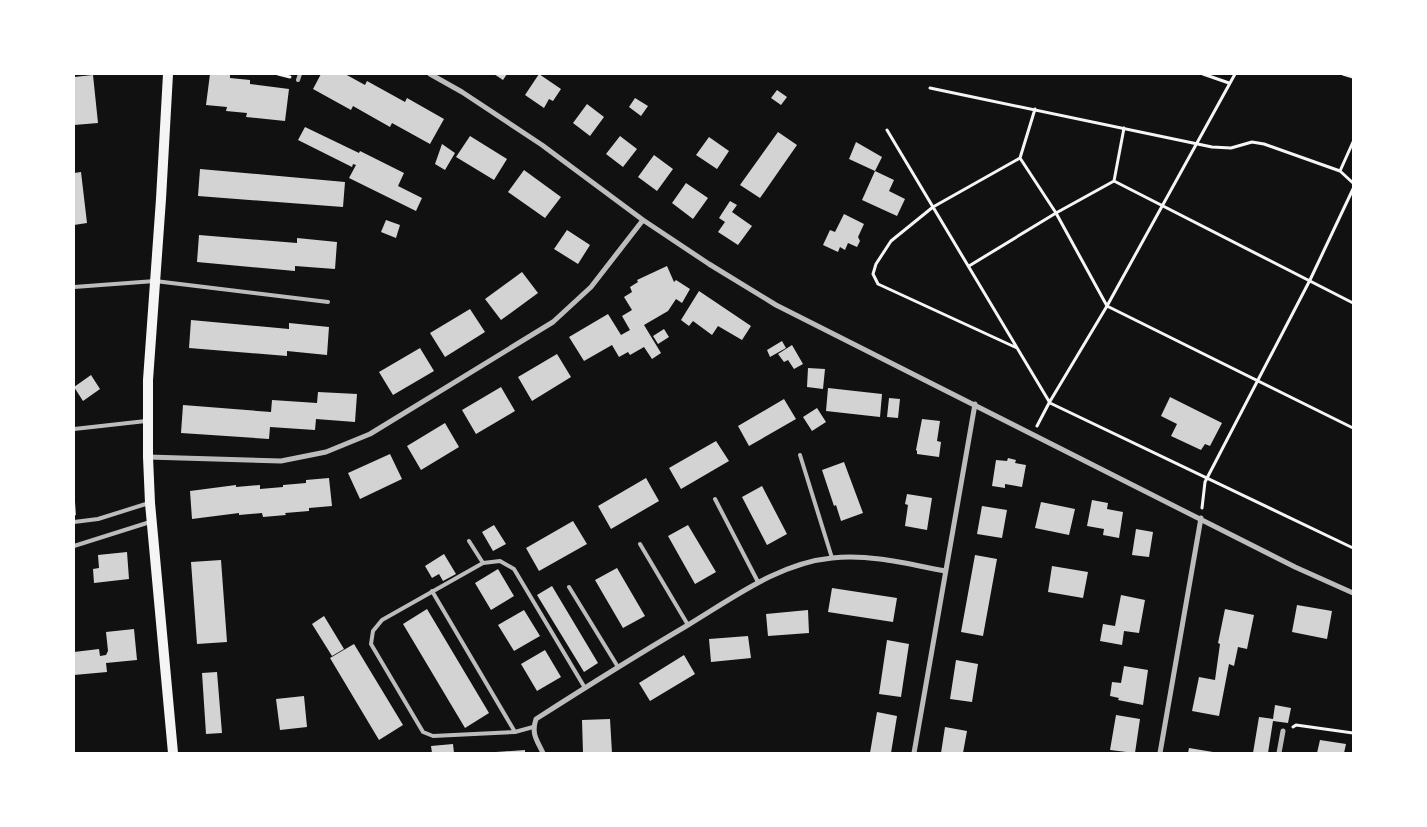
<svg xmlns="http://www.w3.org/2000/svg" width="1427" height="827" viewBox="0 0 1427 827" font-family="Roboto,sans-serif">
<rect width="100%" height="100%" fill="#111"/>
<!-- building -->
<path fill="#d3d3d3" d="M210 74H230V78L250 80V84L289 89 285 121 246 117 247 113 226 111 227 107 206 105Z
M321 74H345L365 85 367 81 405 102 407 98 444 119 430 144 392 123 390 127 353 106 351 110 313 89Z
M494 74H507L503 80Z
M539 74 561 89 553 101 549 99 544 108 525 95Z
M93 75 98 123 74 125V77Z
M777 90 787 97 781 105 771 98Z
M635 98 648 106 641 116 629 107Z
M587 104 604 117 590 136 573 123Z
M305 127 359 153 360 151 404 173 398 186 422 198 416 211 349 178 356 165 353 164 352 167 298 140Z
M778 132 797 145 760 198 740 185Z
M470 136 507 159 494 180 456 157Z
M620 136 637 149 623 167 606 154Z
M709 137 729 151 717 169 696 155Z
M856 142 882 157 875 171 894 180 889 191 905 199 897 216 862 200 875 171 849 159Z
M442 144 455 153 445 170 435 164Z
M654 155 673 169 657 191 638 177Z
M200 169 345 182 343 207 198 196Z
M524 170 561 197 545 218 508 192Z
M81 172 87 223 74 225V173Z
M686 183 708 198 693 219 672 203Z
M730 201 737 205 732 212 752 226 738 245 718 232 725 222 719 218Z
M844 214 864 224 858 237 860 241 857 247 848 243 845 250 840 247 838 252 823 245 830 230 835 232Z
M386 220 400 225 396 238 381 232Z
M567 230 590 245 578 264 554 249Z
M199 235 297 243V238L337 242 335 269 295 266V271L197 262Z
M667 266 674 282 676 280 690 289 682 303 676 299 668 311 644 325 661 353 652 359 644 347 630 355 628 352 619 357 612 345 584 361 569 337 608 314 621 335 630 330 622 316 632 310 624 297 632 292 630 287 638 282 637 280Z
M522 272 538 293 501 320 485 299Z
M699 291 751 326 742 340 718 326 712 335 693 321 689 326 681 320Z
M470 309 485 332 445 357 430 333Z
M191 320 289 329V323L329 327 327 355 287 351V356L189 348Z
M664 329 669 337 658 344 653 336Z
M782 341 786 348 770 357 767 350Z
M792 345 803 364 794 369 788 360 784 362 778 354Z
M420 348 434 371 393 395 379 372Z
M557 354 571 377 532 401 518 377Z
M808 368 825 369 823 389 807 387Z
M91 375 100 389 83 401 74 387Z
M501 387 515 411 476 434 462 410Z
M828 388 882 394 880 417 826 411Z
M318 392 357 394 355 422 316 419 315 430 270 427 269 439 181 433 183 405 271 412 272 400 317 403Z
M1170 397 1222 423 1210 446 1205 444 1201 450 1171 436 1177 424 1161 416Z
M889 398 900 399 898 418 887 417Z
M784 399 796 419 749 446 738 426Z
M817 408 826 422 812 431 803 417Z
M922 419 940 421 937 441 941 442 939 457 917 454V451L916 450Z
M445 423 459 447 421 470 407 446Z
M716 441 729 461 681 489 669 468Z
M390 454 402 479 360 499 348 473Z
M1008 458 1016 460 1015 463 1026 465 1022 487 1005 484V488L992 486 996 460 1007 461Z
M844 462 863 513 841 521 836 505 834 506 822 470Z
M329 478 332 506 309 508V511L285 513 286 515 263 517 262 513 239 515V513L192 519 190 491 236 485V487L260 485V489L283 487V485L306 483V480Z
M646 478 659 501 611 529 598 506Z
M762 486 787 534 767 545 742 497Z
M907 494 932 498 927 530 905 526 908 505 905 504Z
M1092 500 1108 503 1107 509 1123 512 1119 538 1103 535 1104 529 1087 526Z
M74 502H75L76 515 74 516Z
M1041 502 1075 509 1069 535 1035 528Z
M982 506 1007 510 1002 538 977 534Z
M573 521 587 544 539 571 526 548Z
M494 525 506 544 493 551 482 532Z
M688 525 716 572 695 584 668 536Z
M1136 529 1153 532 1149 557 1132 555Z
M127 552 129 579 94 583 93 569 99 568 98 555Z
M444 554 456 574 443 581 439 574 432 578 425 566Z
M975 555 997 559 983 636 961 632Z
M221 560 227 642 197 644 191 562Z
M1052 566 1088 572 1083 598 1048 592Z
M617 568 645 616 623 628 595 580Z
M498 569 514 596 491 610 475 583Z
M552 586 598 663 584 672 537 595Z
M832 588 897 598 893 622 828 612Z
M1121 595 1145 600 1139 633 1124 631 1122 645 1100 641 1103 624 1115 626Z
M1297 605 1332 611 1327 639 1292 632Z
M427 609 489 713 465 728 403 624Z
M1225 609 1254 615 1247 649 1238 647 1234 666 1229 664 1219 716 1192 711 1199 677 1215 680 1220 644 1218 643Z
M524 610 540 636 514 651 498 625Z
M808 610 809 633 768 636 766 614Z
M324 616 344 649 332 656 312 624Z
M134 629 137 660 106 663 107 672 74 675V652L99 649 100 656 106 655 108 651 106 632Z
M748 636 751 658 711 662 709 639Z
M887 640 909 644 901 697 879 694Z
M354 644 403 725 379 740 330 658Z
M545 650 561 677 537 691 521 664Z
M684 655 695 674 650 701 639 683Z
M956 660 978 664 972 702 950 699Z
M1124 666 1148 670 1143 705 1118 700 1119 698 1110 696 1112 682 1121 683Z
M217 672 222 733 206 734 202 673Z
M304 696 307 727 280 730 276 699Z
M1275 705 1291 708 1288 723 1273 721 1268 753H1253L1259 717 1273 719Z
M877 712 897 716 891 753H870Z
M1116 715 1140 719 1135 753 1110 750Z
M610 719 612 753H583L582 720Z
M945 727 967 731 963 753H941Z
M1320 740 1346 744 1344 753H1317Z
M453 744 454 753H432L431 746Z
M1189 748 1213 752V753H1188Z
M525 750V753H496V752Z"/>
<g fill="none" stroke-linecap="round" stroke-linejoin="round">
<!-- path -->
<path stroke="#f5f5f5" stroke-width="3" d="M278 74 290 77
M1203 74 1229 83
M1343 74 1353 77
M930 88 1212 147 1231 148 1252 142 1264 144 1340 171 1353 183
M887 130 1050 403 1353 548
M1020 158 1056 213 1107 306 1353 428
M1340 171 1353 142
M1114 181 1353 303
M969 266 1056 213 1114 181 1124 128
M1017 348 878 284 873 274 876 264 891 241 933 207 1020 158 1035 109
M1037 426 1049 403 1107 306 1235 74
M1202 508 1205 482 1310 280 1353 189
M1293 727 1296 725 1353 733"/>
<!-- service -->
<path stroke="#bcbcbc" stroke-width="4" d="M298 80 300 74
M74 287 155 281 328 302
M74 429 146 421
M800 455 832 558
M715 499 758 582
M74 522 98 519 149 503
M469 541 483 563
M640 544 688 625
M74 546 150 522
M569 587 618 667
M432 591 515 732
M533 727 515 732 433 736 423 732 371 644 373 631 382 620 483 563 500 561 514 569 585 688"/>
<!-- minor -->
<path stroke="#bcbcbc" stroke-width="5" d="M430 74 462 92 542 145 643 220 709 264 776 305 1295 567 1353 593
M148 457 281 461 326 452 370 434 553 322 591 287 643 220
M543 753C537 740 531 734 536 719 586 687 637 655 688 625 733 598 779 563 832 558 871 554 908 564 945 571
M914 753 975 404
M1160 753 1201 518
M1279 753 1283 731"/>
<!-- secondary -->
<path stroke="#f5f5f5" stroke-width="10" d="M168 74 161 199 148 380V457L150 503 173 753"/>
</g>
<!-- border -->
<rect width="1427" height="827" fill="none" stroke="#ffffff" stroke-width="150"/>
</svg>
